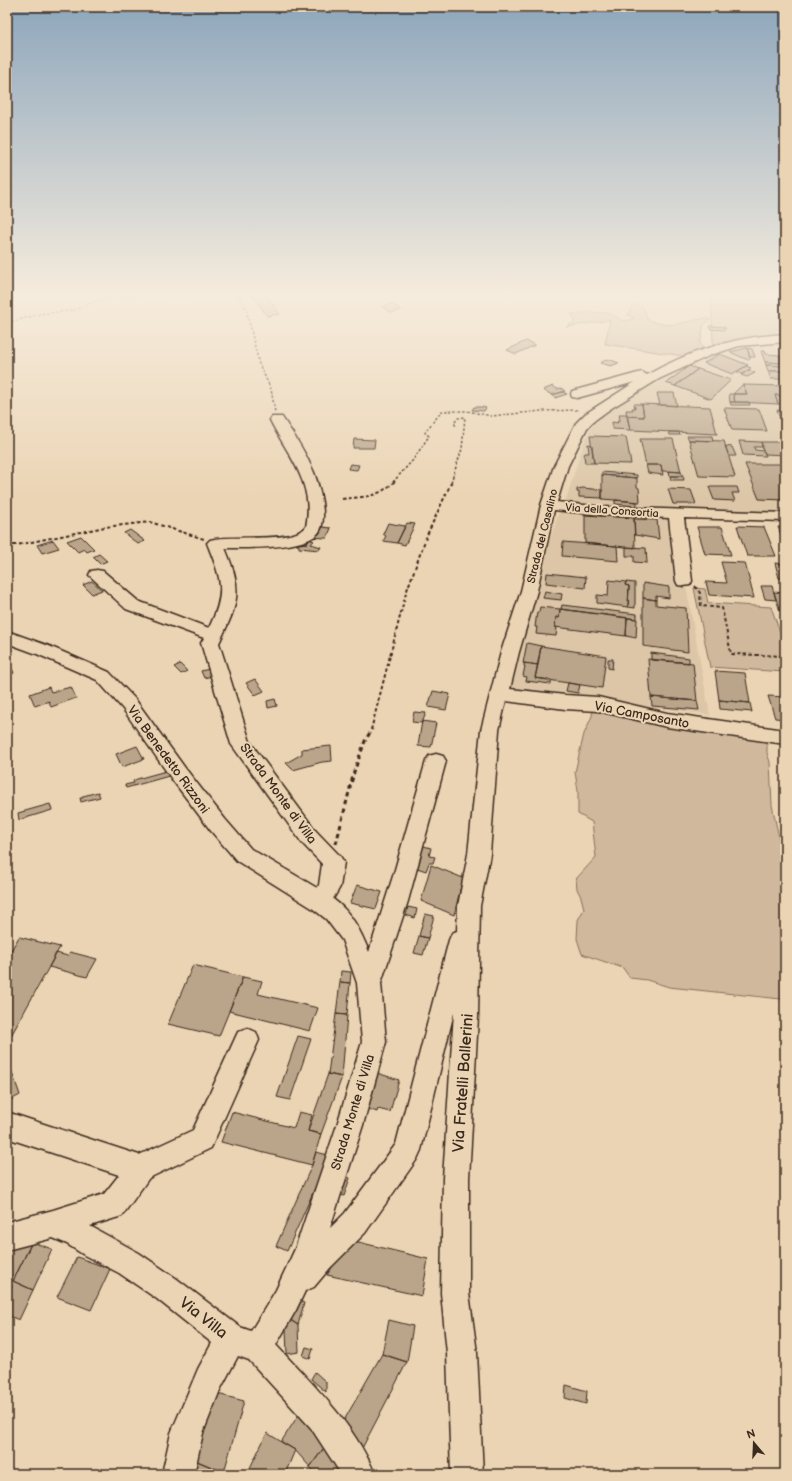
<svg xmlns="http://www.w3.org/2000/svg" width="792" height="1481" viewBox="0 0 792 1481" font-family="'Balsamiq Sans',sans-serif">
<rect width="100%" height="100%" fill="#ebd4b4"/>
<filter id="ink" filterUnits="userSpaceOnUse"><feTurbulence type="fractalNoise" baseFrequency=".025" numOctaves="2"/><feDisplacementMap in="SourceGraphic" scale="8" xChannelSelector="R" yChannelSelector="G"/><feConvolveMatrix kernelMatrix="1 2 1 2 8 2 1 2 1" color-interpolation-filters="sRGB"/></filter>
<g filter="url(#ink)">
<!-- built -->
<path fill="#dcc6a7" d="M771 340H785V514L564 506 584 442 591 427 601 418 633 394 665 374 702 357 733 347Z
M559 511 673 516 710 715 511 688 531 603Z"/>
<!-- green -->
<path fill="#cfb89c" stroke="#85715d" d="M711 292H785V333L713 344Z
M637 304 644 308 647 319C670 330 682 322 706 318L710 320 704 324 700 344 703 348 683 356 605 344 610 320 566 327 573 323 575 320 571 314C584 313 598 311 610 314 622 317 618 325 634 318L628 315 632 306Z
M694 588 705 589 708 603 771 607 785 646V672L710 667Z
M593 706 767 737V753L770 762 772 805 785 866V994L781 999 669 987 647 980 630 978 623 968 582 954 577 939 578 920 584 909 581 897 577 889 576 879 596 857 592 822 578 814V791L575 772 584 734 592 716Z"/>
<!-- building -->
<path fill="#baa58a" stroke="#3b2a1e" d="M264 292 280 314 267 316 251 293Z
M391 304 401 310 392 313 382 307Z
M709 326 725 327V330L710 329Z
M526 341 535 345 516 354 507 350Z
M747 348 750 359 748 360 730 352Z
M747 348 752 349 755 357H750Z
M761 351H765L766 354 779 355 782 363 765 362Z
M720 354 748 365 732 374 704 363Z
M779 355H785V363H782Z
M608 359 619 363 611 366 600 363Z
M765 362 785 363V366L766 365Z
M766 365 783 366 785 371H768Z
M689 366 698 369 675 386 666 383Z
M746 366 751 368 742 374 737 372Z
M698 369 731 380 711 399 675 386Z
M749 370 755 373 747 377 741 375Z
M768 371H785V379H771Z
M742 385H743L747 394H733Z
M743 385 785 386V396L775 395 778 404 735 402 733 394H747Z
M553 386 557 389 561 388 565 391 552 395 543 390Z
M563 392 567 394 555 398 552 395Z
M657 393H674L677 406 660 405Z
M729 394H733L735 402H730Z
M775 395 785 396V404H778Z
M730 402H749L750 405H731Z
M634 404H642L644 417 627 416 626 410H633L632 408H635Z
M642 404 710 407 717 434 630 430 627 416 644 417Z
M474 407H482L486 408 484 411 472 410Z
M724 408 759 409 767 431 732 430Z
M777 410 785 411V427H783Z
M619 414H627L630 430 613 429 612 422 618 423 617 420H620Z
M669 432H679L680 435H670Z
M590 436 626 437 631 464 594 463Z
M687 436H712L713 441 689 440Z
M354 439 375 440 374 448H353Z
M640 439H673L681 472 662 471 661 465H646Z
M689 440 724 441 735 477 699 476Z
M739 441 761 442 763 447H754L755 450 764 451 766 456 743 455Z
M761 442H785V455L765 454 763 451Z
M588 444 592 445 594 463H585L584 455 585 453H589Z
M725 446 732 447 736 456H729Z
M350 464 359 465 357 470 348 469Z
M745 464H785V500L759 499Z
M646 465H661L663 475 648 473Z
M669 471 681 472 683 476H670Z
M602 472 637 475V478L602 475Z
M602 475 637 478V487L639 488 640 502 602 499Z
M670 476H683L684 480H671Z
M709 487H737L739 493H732L735 501 714 500Z
M583 488 602 490V498L579 497V492H577V489Z
M668 489 691 490 696 504H673Z
M615 500 637 502V506L615 504Z
M585 515 634 518 635 548 585 543Z
M634 519 657 520 659 539 635 535Z
M388 523 405 526 397 543 383 541 386 536 383 534Z
M407 523 415 524 405 545 397 543Z
M737 526 764 527 776 556H747Z
M322 527 331 528 327 538 308 537 307 543 282 546 281 542 320 533Z
M697 527H722L731 555 705 554Z
M778 527H785V545Z
M130 530 145 541 138 544 124 533Z
M81 536 94 549 87 552 84 549 78 552 67 541Z
M308 539 314 541 311 544 321 547 319 550 299 548V546L295 544 307 543Z
M53 540 59 548 42 553 37 545Z
M563 542 617 546 618 561 562 556Z
M626 547 646 548 647 563 634 562V556H626Z
M99 554 107 561 100 564 93 557Z
M721 562 745 563 754 598 709 595 706 582 727 583Z
M775 563 785 564V579L779 578Z
M547 573 586 577 585 588 546 583Z
M609 580 626 582 625 585 629 586 628 607 597 603V595L608 596Z
M92 581 102 590 92 594 83 585Z
M626 582 635 583V608L628 607 629 586 625 585Z
M643 583 669 587V598L656 596V600L643 598Z
M761 586H772L776 600 765 599Z
M545 591 562 594 561 600 543 598Z
M774 592 785 593V611H780Z
M643 598 656 600V605L686 608 688 652 643 646Z
M562 605 637 614V619L561 609Z
M540 607 560 609 559 618 556 617 555 627 557 628 556 636 536 634 537 627H535L537 612H539Z
M560 609 627 618 626 636 555 627 556 617 559 618Z
M627 618 637 619 636 638 626 636Z
M527 643 541 646 538 665 523 663Z
M541 646 606 656 602 688 535 678Z
M651 653 689 658V663L651 660Z
M608 659H613L612 669 608 668Z
M648 659 693 663 697 701 651 697Z
M524 663 538 665 535 678 551 680V684L526 681 527 677 523 676 525 666H524Z
M10 664 14 673 7 675V665Z
M180 664 187 671 181 674 174 667Z
M209 669 212 676 204 678 201 671Z
M715 671 745 673 750 703 719 700Z
M255 679 264 691 255 695 246 683Z
M568 683 580 685 578 693 566 691Z
M49 687 51 692 71 687 76 698 51 707 49 701 35 706 30 694Z
M433 691 450 694 446 710 428 707Z
M768 696 785 697V719L775 718Z
M651 697 697 701 699 710 652 706Z
M275 699 277 706 268 708 267 701Z
M719 700 750 703 752 712 720 709Z
M414 712 426 713 422 723 412 722Z
M422 721 436 723 431 747 418 746Z
M137 746 144 759 122 767 116 754Z
M331 746 332 761 322 762 293 770 286 763 302 754V749Z
M166 771 169 776 126 788 125 785 134 783 133 781 137 779Z
M98 792 100 797 81 802 80 798H83V796Z
M50 804 52 810 19 820 18 813Z
M420 845 431 848 429 856 435 857 433 863H429L426 871 414 867Z
M431 865 463 878 454 915 421 901Z
M357 885 382 892 376 909 350 903Z
M408 907 417 909 415 918 406 915Z
M425 914 434 916 428 938 419 936Z
M419 936 428 938 423 955 414 953Z
M19 937 60 947 7 1043V957Z
M70 952 97 959 87 977 49 967 56 953 68 956Z
M193 965 243 977 219 1036 168 1024Z
M341 971 351 972 350 983 340 982Z
M243 977 262 981 258 994 318 1008 310 1031 229 1011Z
M340 982 350 983 347 1015 336 1014Z
M336 1014 347 1015 342 1077 328 1074Z
M298 1036 311 1039 290 1100 277 1097Z
M7 1058 20 1095 7 1102Z
M377 1073 399 1080 390 1112 378 1109 377 1112 366 1108Z
M328 1074 342 1077 321 1134 308 1131Z
M232 1112 294 1128 299 1112 312 1115 308 1131 321 1134 312 1165 221 1142Z
M316 1152 328 1155 323 1170 287 1251 276 1246 312 1165Z
M338 1172 350 1178 344 1196 331 1191Z
M350 1240 428 1259 422 1296 327 1275Z
M32 1242 13 1281 33 1290 19 1320 7 1315V1297L12 1286 7 1284V1248Z
M32 1242 52 1249 33 1290 13 1281Z
M77 1257 110 1269 91 1310 57 1297Z
M295 1299 304 1303 298 1325 285 1316Z
M290 1320 298 1325 299 1352 287 1354 286 1329Z
M389 1320 413 1326 407 1362 382 1354Z
M306 1347 313 1349 310 1359 303 1356Z
M382 1354 407 1362 359 1454 343 1422Z
M315 1372 326 1382V1392L311 1379Z
M566 1385 587 1391 586 1404 565 1398Z
M210 1392 244 1401 224 1472 190 1458Z
M303 1408 326 1445 310 1467 295 1450 281 1442Z
M267 1433 295 1450 285 1474H247Z
M326 1445 342 1474H316L310 1467Z
M187 1457 228 1474H182Z"/>
<g fill="none" stroke-linecap="round" stroke-linejoin="round">
<!-- minor casing -->
<g stroke="#3b2a1e" stroke-width="3">
<path id="minor" d="M785 334V342L739 346 711 355 659 379 610 409 595 420 587 428 568 466 557 502 602 507 785 513V521L684 518 692 581 690 585 684 586 678 585 676 581 669 518 602 515 554 510 537 591 519 652 510 689 565 695 598 697 667 713 785 730V744L667 727 598 711 565 709 506 701 499 730 490 854 480 906 478 1017 469 1178V1293L477 1353 483 1474H451L447 1353 441 1293 443 1178 454 1012 421 1150 417 1159 365 1233 330 1268 314 1287 305 1291 296 1310 276 1345C313 1385 354 1423 375 1474H341L311 1428 249 1360 238 1356 220 1390 203 1433 194 1474H162L171 1433 198 1369 212 1343 157 1299 119 1273 84 1255 67 1244 53 1238 7 1250V1222L53 1210 104 1194 119 1175 7 1138V1112L139 1155 193 1130 238 1032 247 1028 256 1032 259 1040 211 1148 149 1178 122 1216 90 1226 139 1253 177 1279 240 1327 251 1331 276 1290 295 1249 337 1125 362 1042 357 983 342 940 326 919 312 908 237 861 211 831 171 778 123 709 97 680 37 654 7 643V631L49 646 109 672 135 699 185 768 225 819 251 849 317 888 319 885 322 864 302 843 231 744 201 643 204 638 126 609 89 575 91 571 97 570 103 571 138 601 209 628C227 591 221 579 207 543L210 540C232 534 291 544 306 527 315 483 288 456 270 420L272 417H282C292 432 303 448 310 464 318 479 332 525 315 536 296 549 248 548 225 548 243 591 239 602 219 643L250 742 316 831 340 856 344 862 340 887 333 899C351 912 361 931 369 952L394 873 426 761 429 756 436 754 443 756 446 761 408 901 381 983 386 1042 363 1125 330 1228 345 1213 396 1144 449 940 452 933 457 931 458 906 468 854 481 730 501 652 521 591 541 505 554 466 576 423 585 414 635 382 577 398 572 397 571 394 572 391 638 373 642 372 647 375C691 350 735 337 785 334Z"/>
</g>
<!-- path-far2 -->
<path stroke="#3b2a1e" stroke-width="1.5" stroke-dasharray="2.5 2" stroke-linecap="butt" d="M233 292 242 301 246 309 259 364 271 389 275 412
M7 323 40 314 75 310 104 298 153 293 179 295 205 292
M393 482 413 460 429 436 425 433C427 428 438 417 442 411H467L491 416 542 411 579 410
M451 482 462 449 465 417 458 418 454 423 456 426"/>
<!-- path-far1 -->
<path stroke="#3b2a1e" stroke-width="2" stroke-dasharray="3.5 2.5" stroke-linecap="butt" d="M342 499C366 496 376 499 395 481
M7 545H17L105 527 150 522 204 539
M695 586 700 593 701 606 722 608 731 654 785 656
M371 730 406 593 427 535 452 481"/>
<!-- path -->
<path stroke="#3b2a1e" stroke-width="3" stroke-dasharray="4.5 3.5" stroke-linecap="butt" d="M336 844 354 772 365 741 372 729"/>
<!-- minor -->
<use href="#minor" fill="#ebd4b4" fill-rule="evenodd"/>
</g>
</g>
<!-- sky -->
<linearGradient id="sky" x2="0" y2="1"><stop stop-color="#8da6bc"/><stop offset="0.59" stop-color="#f6ecdd"/><stop offset="1" stop-color="#f6ecdd" stop-opacity="0"/></linearGradient>
<rect width="792" height="499" fill="url(#sky)"/>
<g text-anchor="middle" stroke-width="4" stroke-linejoin="round" paint-order="stroke">
<!-- far-street labels -->
<g font-size="11" fill="#3b2a1e" stroke="#ebd4b4">
<text transform="translate(612 510) rotate(4)" y="4">Via della Consortia</text>
<text transform="translate(542 536) rotate(-76)" y="4">Strada del Casalino</text>
</g>
<!-- street labels -->
<g font-size="13" fill="#3b2a1e" stroke="#ebd4b4">
<text transform="translate(642 714) rotate(11)" y="5">Via Camposanto</text>
<text transform="translate(169 759) rotate(54)" y="5">Via Benedetto Rizzoni</text>
<text transform="translate(279 793) rotate(54)" y="5">Strada Monte di Villa</text>
<text transform="translate(352 1112) rotate(-73)" y="5">Strada Monte di Villa</text>
</g>
<!-- near-street labels -->
<g font-size="16" fill="#3b2a1e" stroke="#ebd4b4">
<text transform="translate(462 1083) rotate(-86)" y="6">Via Fratelli Ballerini</text>
<text transform="translate(204 1317) rotate(38)" y="6">Via Villa</text>
</g>
</g>
<!-- margin -->
<rect width="792" height="1481" fill="none" stroke="#ebd4b4" stroke-width="24"/>
<rect x="12" y="12" width="768" height="1457" fill="none" stroke="#3b2a1e" stroke-width="1.5" filter="url(#ink)"/>
<!-- north arrow -->
<g transform="translate(754 1443) rotate(341)" stroke="#ebd4b4" stroke-width="3" paint-order="stroke">
<path d="M0-3L7 15L0 10L-7 15Z" fill="#3b2a1e"/>
<text y="-6" font-size="11" font-weight="bold" text-anchor="middle" fill="#3b2a1e">N</text>
</g>
</svg>
